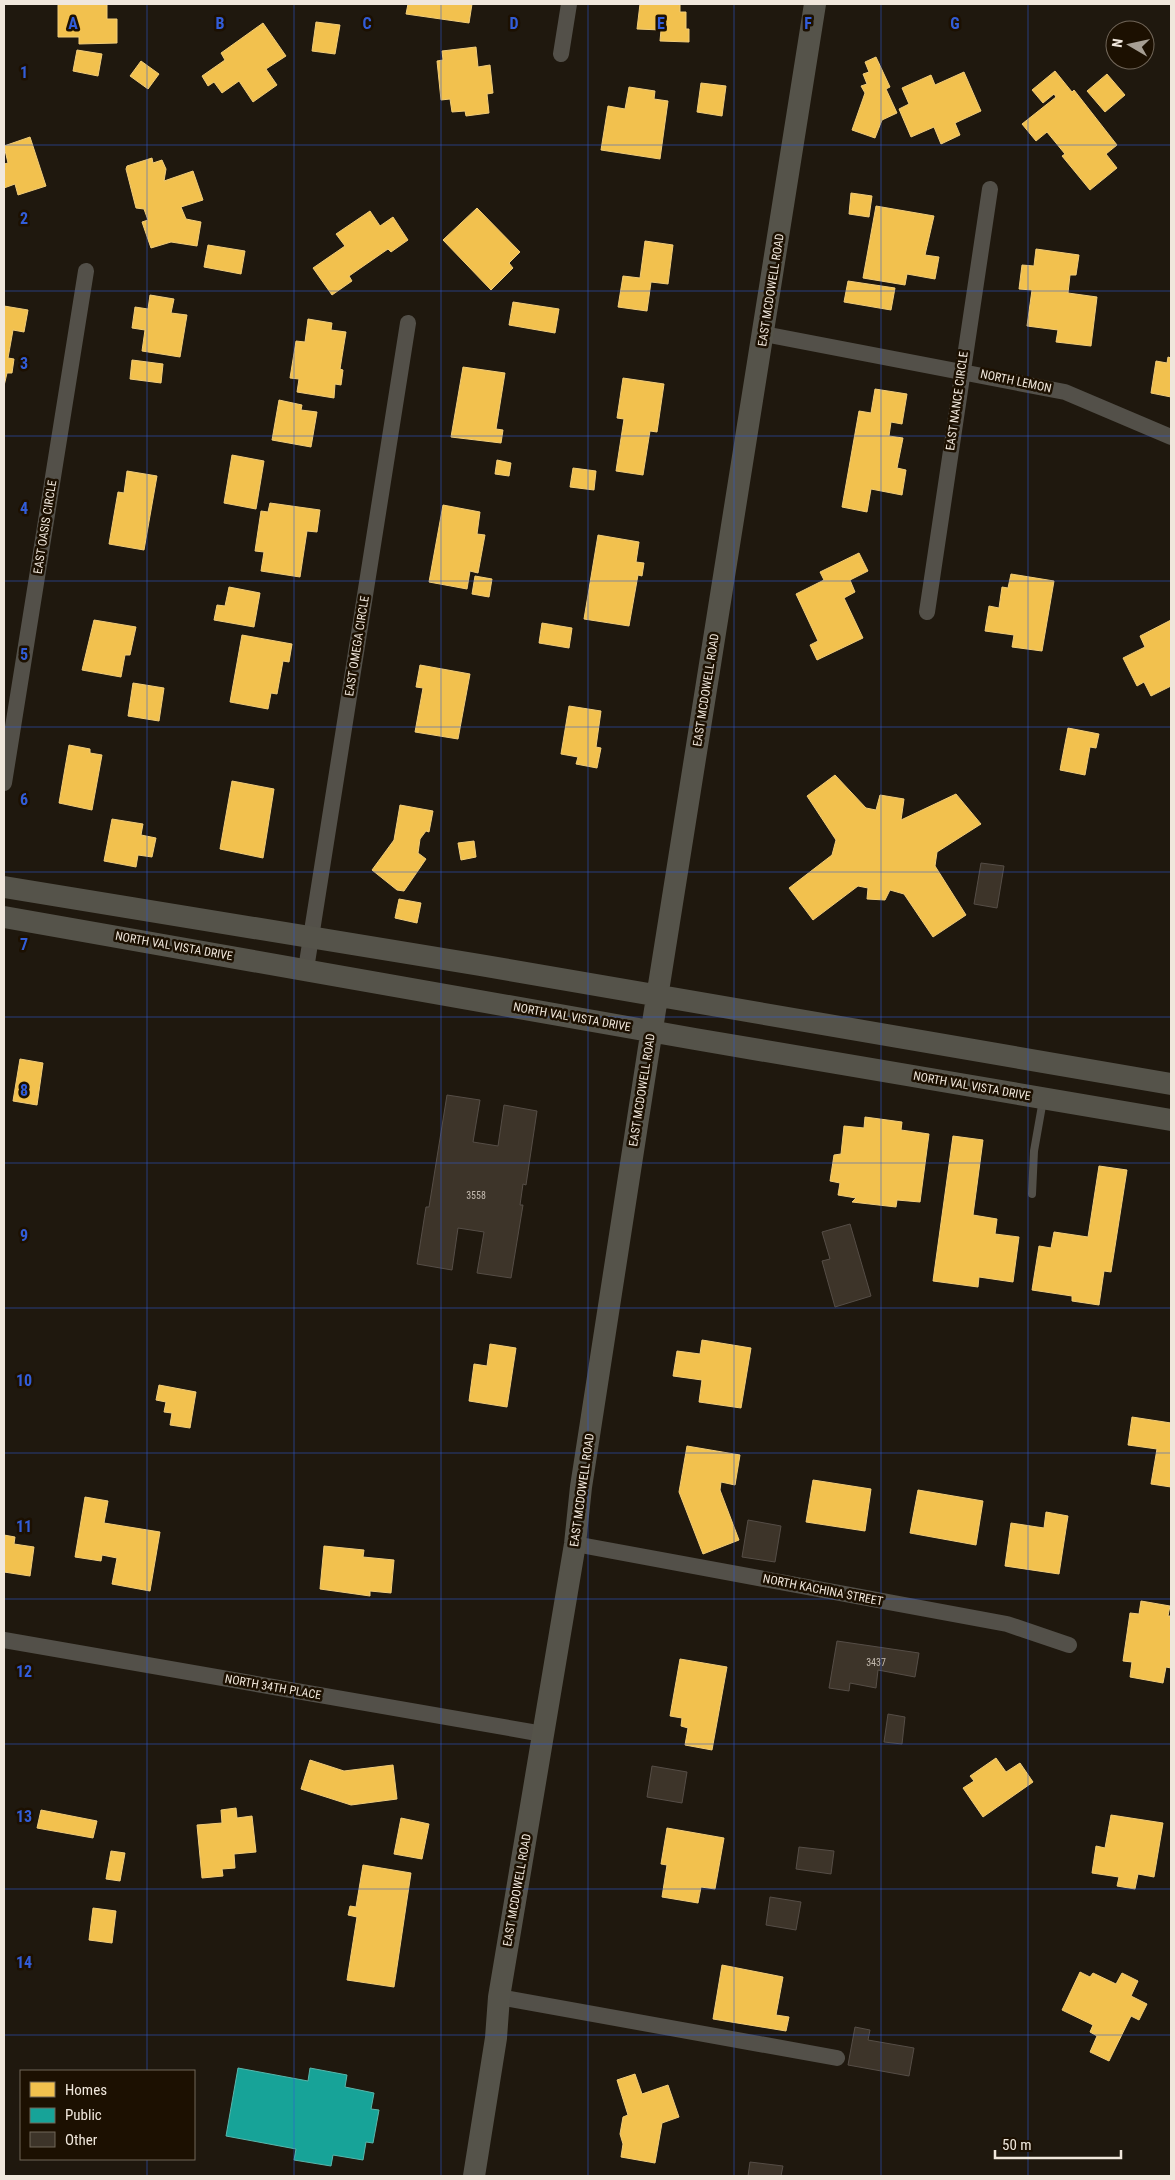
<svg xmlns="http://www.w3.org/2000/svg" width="1175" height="2180" viewBox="0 0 1175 2180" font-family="'Roboto Condensed',sans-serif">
<rect width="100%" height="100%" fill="#1f180e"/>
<!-- homes -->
<path fill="#f2c14e" stroke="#f1cc79" d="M58 4H107V19H117V43L79 44V37H58Z
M408 4H472L469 23 406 14Z
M640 4H680V12H686V29H689V42L660 41 661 30 637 29Z
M316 22 340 25 335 54 312 51Z
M263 23 286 56 266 69 277 85 253 102 239 81 222 93 214 82 208 86 202 76 225 60 221 53Z
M476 47 478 67 490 65 493 93 487 94 489 113 466 116 465 111 452 112 450 99 441 100 437 61 443 60 442 51Z
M77 50 102 54 98 76 73 71Z
M876 57 890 87 886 89 897 113 882 120 875 138 852 130 865 93 861 86 867 84 863 74 869 72 865 62Z
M141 61 159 74 148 89 130 76Z
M1055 71 1072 92 1074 90 1117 145 1106 154 1117 168 1090 190 1062 156 1065 154 1047 132 1036 141 1022 124 1056 97 1054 94 1043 103 1032 90Z
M964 72 981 111 955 123 960 135 941 144 934 127 911 137 899 109 909 104 902 88 931 75 935 85Z
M1107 74 1125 95 1105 112 1087 91Z
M701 83 726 86 722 116 697 112Z
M629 87 655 91 654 99 668 101 660 159 601 150 608 106 625 109Z
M30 137 46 186 18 195 15 184 4 188V164L8 163 4 146Z
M152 158 153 163 162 160 166 169 164 181 193 171 203 200 181 207 186 219 201 222 197 246 171 242 151 248 142 222 148 220 144 209 136 208 126 169 127 166Z
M851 193 872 196 869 217 849 214Z
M876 206 934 216 925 255 939 257 935 279 907 274 905 285 863 278Z
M477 208 520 252 509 263 513 268 491 290 443 240Z
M370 211 380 226 393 217 408 240 391 252 388 249 349 276 352 281 332 295 313 268 345 246 336 234Z
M645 241 673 245 668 284 651 282 647 311 618 307 623 276 640 278Z
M208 245 245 251 241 274 204 267Z
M1036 249 1079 255 1076 275H1070L1068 293 1097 297 1091 346 1056 342 1058 330 1027 326 1032 290 1019 289 1022 265 1034 266Z
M848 281 895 288 891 310 844 302Z
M150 295 174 299 171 313 187 315 180 357 142 351 145 330 132 328 135 307 148 309Z
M513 302 559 309 555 333 509 325Z
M4 306 28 310 24 332 13 330 8 358 14 359 12 373H7L4 386Z
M308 319 332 323 331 330 346 332 340 369 343 370 341 385 335 384 334 398 297 392 299 379 290 378 296 341 305 342Z
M1168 357 1171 358V397L1151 393 1156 361 1167 363Z
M132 360 163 364 161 383 130 379Z
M463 367 505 373 496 429 503 430 501 443 451 437Z
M623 378 664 384 657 432 650 431 643 475 616 471 624 419 617 418Z
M875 389 907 394 902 424 891 422 889 436 903 438 897 468 906 470 902 495 871 489 867 512 842 507 859 411 871 413Z
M279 400 302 405 301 410 317 412 311 447 272 440Z
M232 455 264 461 256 509 224 503Z
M497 460 511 463 509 476 495 474Z
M573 468 596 471 594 490 570 487Z
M127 471 157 476 144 550 109 544 118 492 124 493Z
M270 503 320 510 317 532 307 531 300 577 261 571 264 552 255 551 261 511 268 512Z
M443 505 480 512 477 534 485 535 478 573 470 571 467 589 429 582Z
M598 535 639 542 636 562 644 563 642 576 638 575 629 626 584 619Z
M859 553 868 571 850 580 855 592 844 598 863 638 817 660 810 645 818 641 796 594 824 580 820 572Z
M1011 574 1054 581 1042 651 1012 647 1014 635 985 631 989 606 999 608 1002 587 1008 588Z
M475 576 492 579 489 597 472 594Z
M229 587 260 593 254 627 214 620 217 605 225 606Z
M94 620 136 627 130 655H125L121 677 82 670Z
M1171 620V686L1151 696 1144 682 1137 686 1123 658 1145 647 1140 636Z
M542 623 572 628 569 648 539 643Z
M242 635 292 644 289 662 283 661 277 694 271 693 268 709 230 702Z
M420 665 470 674 458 739 415 732 423 688 416 687Z
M133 683 164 688 159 721 128 716Z
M569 706 601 711 596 747 601 748 597 768 576 764 578 757 561 754Z
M1068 728 1099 734 1096 748 1090 747 1085 775 1060 770Z
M69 745 90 749V753L102 755 92 810 59 803Z
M835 775 866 808 876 810 880 795 904 799 901 820 956 794 981 824 937 852 935 866 966 915 933 937 904 894 890 890 885 900 867 899 868 888 858 886 813 920 789 888 832 855 836 840 807 796Z
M232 781 274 789 263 858 220 849Z
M400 805 433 811 429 832 426 831 420 839 418 853 426 859 404 891 397 890 372 870 394 840Z
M112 819 143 824 141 835 156 838 152 857 138 855 136 867 104 861Z
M474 841 476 857 461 860 458 843Z
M399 899 421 903 417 923 395 918Z
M20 1059 43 1063 37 1105 13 1101Z
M865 1117 902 1122 901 1130 929 1134 920 1202 897 1200 896 1207 852 1202 856 1198 838 1195 840 1183 830 1181 834 1155 841 1154 844 1126 864 1128Z
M953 1136 983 1140 973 1215 997 1219 995 1234 1019 1237 1013 1282 979 1277 978 1287 933 1281Z
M1099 1166 1127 1170 1111 1272 1104 1271 1099 1305 1072 1301V1296L1032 1290 1039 1246 1051 1248 1054 1232 1088 1237Z
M702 1340 751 1348 741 1408 699 1402 702 1380 673 1376 677 1351 700 1354Z
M490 1344 516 1348 507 1407 469 1401 474 1364 487 1366Z
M159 1385 196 1392 190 1428 170 1425 172 1413 164 1412 166 1402 156 1400Z
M1132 1417 1171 1423V1487L1151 1484 1157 1449 1128 1445Z
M687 1446 740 1455 735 1485 721 1482 720 1490 739 1540 703 1554 679 1492Z
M813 1480 871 1489 865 1531 806 1522Z
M918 1490 983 1501 976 1545 910 1533Z
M85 1497 108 1501 104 1523 160 1532 150 1591 112 1584 117 1558 102 1555 101 1561 75 1557Z
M1046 1512 1068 1516 1059 1574 1005 1566 1011 1523 1044 1528Z
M4 1535 15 1537 14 1544 34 1547 30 1576 4 1572Z
M324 1546 364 1550 363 1557 394 1560 391 1593 370 1591V1596L320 1589Z
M1141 1601 1170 1606 1168 1616H1171V1668L1166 1667 1163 1683 1130 1677 1132 1662 1123 1661 1130 1613 1139 1614Z
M680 1659 727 1667 712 1750 685 1745 688 1728 681 1726 682 1718 670 1716Z
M996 1758 1006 1772 1020 1763 1033 1782 983 1817 963 1788 974 1781 970 1776Z
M310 1760 344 1771 393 1765 397 1799 351 1805 301 1789Z
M236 1808 237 1818 252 1816 256 1852 234 1854 235 1868 222 1869 223 1876 202 1878 197 1825 222 1823 221 1810Z
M41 1810 97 1821 93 1838 37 1828Z
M1111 1815 1163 1823 1154 1877 1138 1874 1135 1889 1117 1886 1119 1877 1092 1873 1096 1846 1105 1848Z
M401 1818 429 1824 422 1859 394 1854Z
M667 1828 724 1838 715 1889 701 1887 698 1903 662 1897 667 1865 661 1864Z
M111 1851 125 1853 120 1881 106 1879Z
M363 1865 411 1873 394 1987 347 1980 357 1917 348 1915 350 1906 356 1907Z
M93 1908 116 1911 112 1943 89 1940Z
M722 1965 783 1977 776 2015 789 2017 786 2031 713 2019Z
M1080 1972 1090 1977 1093 1973 1116 1984 1122 1973 1138 1981 1131 1996 1147 2004 1139 2020 1131 2016 1109 2061 1090 2052 1097 2036 1090 2032 1093 2025 1062 2010Z
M635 2074 642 2094 668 2085 679 2117 662 2123 655 2163 621 2157 623 2144 620 2134 623 2117 628 2115 617 2080Z"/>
<!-- public -->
<path fill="#17a398" stroke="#58b7ac" d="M238 2068 308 2081 310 2068 347 2075 345 2087 374 2093 371 2109 379 2110 373 2143 366 2142 363 2160 333 2155 331 2166 294 2160 296 2149 226 2136Z"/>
<!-- building -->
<path fill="#3d3429" stroke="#554d46" d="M981 863 1004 866 997 908 974 904Z
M447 1095 480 1100 473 1142 498 1146 504 1105 537 1111 526 1185 523 1184 520 1205H523L511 1278 477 1273 484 1232 458 1228 452 1270 417 1264 426 1207H429Z
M850 1224 871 1296 835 1307 822 1261 830 1259 822 1232Z
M748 1520 781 1526 775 1562 742 1557Z
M837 1641 919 1653 915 1677 878 1670 876 1688 850 1683 849 1691 829 1688Z
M888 1714 905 1717 902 1744 884 1742Z
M652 1766 687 1772 682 1803 647 1797Z
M799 1847 834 1851 831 1874 796 1869Z
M770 1897 801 1902 796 1930 766 1925Z
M855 2027 870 2030 868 2040 914 2048 909 2076 848 2065Z
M750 2162 783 2166 781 2176H748Z"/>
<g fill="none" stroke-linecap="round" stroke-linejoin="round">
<!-- lane -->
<path stroke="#535049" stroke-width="8" d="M1032 1194 1034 1151 1043 1100"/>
<!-- street -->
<path stroke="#535049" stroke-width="16" d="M561 54 569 4
M764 334 1065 392 1171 437
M927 612 990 189
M4 783 86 271
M306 969 408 323
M575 1544 1007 1624 1069 1645
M4 1640 543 1734
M499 1997 837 2058"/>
<!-- secondary -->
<path stroke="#55534a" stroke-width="22" d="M4 887 480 965 1171 1084
M4 917 695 1039 1171 1120
M474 2176 496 2038 499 1997 575 1544 581 1487 648 1054 815 4"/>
</g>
<!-- grid -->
<path fill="none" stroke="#325dd8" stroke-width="1" stroke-opacity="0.55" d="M147 4V2071M294 4V2176M441 4V2176M588 4V2176M734 4V2176M881 4V2176M1028 4V2176M4 145H1171M4 291H1171M4 436H1171M4 581H1171M4 727H1171M4 872H1171M4 1017H1171M4 1163H1171M4 1308H1171M4 1453H1171M4 1599H1171M4 1744H1171M4 1889H1171M4 2035H1171M147 2159V2176"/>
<g text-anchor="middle" stroke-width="5" stroke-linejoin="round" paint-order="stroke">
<!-- number labels -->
<g font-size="10" fill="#c3baaf">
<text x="476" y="1199">3558</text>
<text x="876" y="1666">3437</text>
</g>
<!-- street labels -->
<g font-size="12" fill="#f0e7dc" stroke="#1c1001">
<text transform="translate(771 290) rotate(-81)" y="4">EAST MCDOWELL ROAD</text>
<text transform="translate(1016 381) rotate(12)" y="4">NORTH LEMON</text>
<text transform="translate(957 401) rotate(-82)" y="4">EAST NANCE CIRCLE</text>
<text transform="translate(45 527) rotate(-81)" y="4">EAST OASIS CIRCLE</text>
<text transform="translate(357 646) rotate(-81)" y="4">EAST OMEGA CIRCLE</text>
<text transform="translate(706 690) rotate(-81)" y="4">EAST MCDOWELL ROAD</text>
<text transform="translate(174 946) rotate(10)" y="4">NORTH VAL VISTA DRIVE</text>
<text transform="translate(572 1017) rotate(10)" y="4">NORTH VAL VISTA DRIVE</text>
<text transform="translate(972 1086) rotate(10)" y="4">NORTH VAL VISTA DRIVE</text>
<text transform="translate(642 1090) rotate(-81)" y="4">EAST MCDOWELL ROAD</text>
<text transform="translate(582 1490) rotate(-82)" y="4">EAST MCDOWELL ROAD</text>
<text transform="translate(823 1590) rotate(11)" y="4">NORTH KACHINA STREET</text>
<text transform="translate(273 1687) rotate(10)" y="4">NORTH 34TH PLACE</text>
<text transform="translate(517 1890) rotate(-80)" y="4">EAST MCDOWELL ROAD</text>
</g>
</g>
<g font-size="16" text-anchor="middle" font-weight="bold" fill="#325dd8" stroke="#1c1001" stroke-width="5" stroke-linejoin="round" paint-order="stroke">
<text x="73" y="29">A</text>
<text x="220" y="29">B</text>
<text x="367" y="29">C</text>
<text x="514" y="29">D</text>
<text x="661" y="29">E</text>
<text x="808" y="29">F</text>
<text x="955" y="29">G</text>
<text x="24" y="78">1</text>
<text x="24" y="224">2</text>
<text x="24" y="369">3</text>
<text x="24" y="514">4</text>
<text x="24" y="660">5</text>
<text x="24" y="805">6</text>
<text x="24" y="950">7</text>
<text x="24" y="1096">8</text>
<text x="24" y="1241">9</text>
<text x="24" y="1386">10</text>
<text x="24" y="1532">11</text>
<text x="24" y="1677">12</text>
<text x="24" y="1822">13</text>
<text x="24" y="1968">14</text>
</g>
<!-- border -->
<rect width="1175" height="2180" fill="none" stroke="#f0e7dc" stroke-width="10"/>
<!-- legend -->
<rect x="20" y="2070" width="175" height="90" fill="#1c1001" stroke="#716659"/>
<rect x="30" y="2082" width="25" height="15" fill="#f2c14e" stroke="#716659"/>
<text x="65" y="2095" font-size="15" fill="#f0e7dc">Homes</text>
<rect x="30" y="2108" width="25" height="15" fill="#17a398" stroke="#716659"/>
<text x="65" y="2120" font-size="15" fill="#f0e7dc">Public</text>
<rect x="30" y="2132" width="25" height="15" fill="#3d3429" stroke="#716659"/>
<text x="65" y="2145" font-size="15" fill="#f0e7dc">Other</text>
<!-- north arrow -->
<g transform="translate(1130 45) rotate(279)"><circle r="24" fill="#1c1001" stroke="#716659"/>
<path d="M0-4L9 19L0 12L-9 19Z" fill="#a79f94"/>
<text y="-8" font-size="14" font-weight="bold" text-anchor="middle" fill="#f0e7dc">N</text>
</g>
<!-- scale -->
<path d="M995 2150v8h126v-8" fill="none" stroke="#f0e7dc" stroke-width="2.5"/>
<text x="1002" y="2150" font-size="15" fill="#f0e7dc" stroke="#1c1001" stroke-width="4" paint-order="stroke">50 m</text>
</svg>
